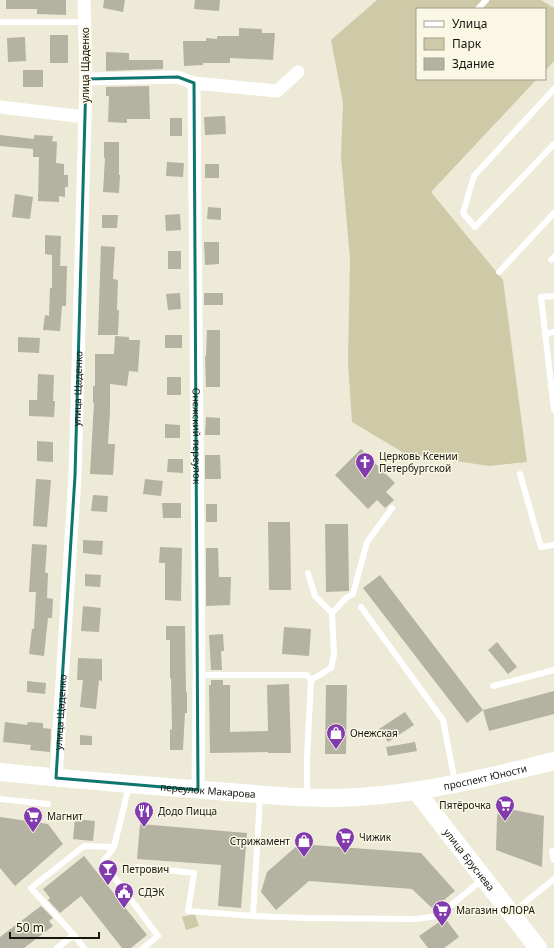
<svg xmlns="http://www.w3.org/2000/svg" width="554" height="948" viewBox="0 0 554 948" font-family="'Noto Sans',sans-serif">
<rect width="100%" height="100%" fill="#edead8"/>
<!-- green -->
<path fill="#cecaa8" d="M377 0H541L554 8V61L545 71V9H417V79H537L431 192 503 280 527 462 489 466 404 453 352 422 348 362 350 259 341 156 343 103 331 40Z
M195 914 199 926 186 930 182 917Z"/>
<!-- building -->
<path fill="#b4b2a0" d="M6 0H66V15L37 14V9H6Z
M104 0H125L123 12 103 8Z
M195 0H220L219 11 194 9Z
M239 28 262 29V33H275L273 60 230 58V63H203V65L184 66 183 41H206V38L217 39V36H239Z
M50 35H68V63H50Z
M25 37 26 61 8 62 7 38Z
M106 52 129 53V60H163V69L106 71Z
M23 70H43V87H23Z
M149 86 150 119H127V123L108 122 109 96H106V87Z
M225 116 226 134 205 135 204 117Z
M170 118H182V136H170Z
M0 135 34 139V135L53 136 52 141 57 142 56 163 64 164V175H68V187H65V197L59 196V202L38 201 39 157H33V149L0 146Z
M104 142H119V175H120L119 193 103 192 105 158H104Z
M167 162 184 163 183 177 166 176Z
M205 164H219V178H205Z
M15 194 33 197 30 219 12 217Z
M208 207 221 208V220L207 219Z
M180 214 181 230 166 231 165 215Z
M102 215H118L117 228H102Z
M45 235 61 236 60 266H67L66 306H62L60 331 43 330 45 315 49 316 50 288H52V255L45 254Z
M204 242H219V264L205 265Z
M101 246 115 247 113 279 118 280 117 310H119L118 335H98Z
M168 251H181V269H168Z
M180 293 181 309 168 310 166 294Z
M204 293H223V305H204Z
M207 330H220V387H206L205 356H206Z
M165 335H182V348H165Z
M115 336 129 337V340H140L138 372 129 371 127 386 110 384V411L108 444H115L113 475 90 474 94 403H93V386H95V354H114Z
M18 337 40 338 39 353 18 352Z
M38 374 54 375 53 401H55L54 417 29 416V400H37Z
M167 377H181V395H167Z
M206 417 220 418V435H205Z
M165 424 180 425V438H165Z
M37 441 53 442V462L37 461Z
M361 449 395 483 386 492 394 500 385 508 377 500 368 509 335 475Z
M205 455H220L221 479H205Z
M168 459H183V473L167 472Z
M36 479 51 480 47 527 33 526Z
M145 479 163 481 161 496 143 494Z
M93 495 108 496 107 512 91 511Z
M162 503H181V518H163Z
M206 504H217V522H206Z
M268 522H290L291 590H269Z
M325 524H348L349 591 326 592Z
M83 540 103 541 102 555 83 553Z
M32 544 47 545 45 573H48L47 598 53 599 52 618H48L44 656 29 654 32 629H34L36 592H29Z
M160 547 182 548 181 601 165 600V563H159Z
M206 548H218L219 577H231L230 605 206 606Z
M85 574 101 575 100 587 85 586Z
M380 575 483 710 467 723 363 588Z
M83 606 101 608 99 632 81 631Z
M166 626H185L186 692H187V713H185L183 750H170V729L172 730 171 678H170V640H166Z
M284 627 311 629 309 656 282 654Z
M223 634 224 651H221L222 670H211L209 635Z
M497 642 517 667 508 674 488 650Z
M78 658 102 659V681L99 680 96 709 80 707 83 680H77Z
M211 680H223V685H230V732L268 731 267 685 289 684 291 753H268V752L210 753 209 685H211Z
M27 681 46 683 45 694 27 692Z
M326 685H347L346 754H325Z
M554 691V714L489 731 483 710Z
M405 712 414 725 388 742 379 729Z
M5 722 27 725 28 722 43 723V728L51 729 50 752 30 750 31 745 3 742Z
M80 735 92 736V745H80Z
M415 742 417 751 388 756 386 747Z
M500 807 544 816 542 867 496 850 497 817Z
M0 817 48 824 63 844 15 886 0 868Z
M75 819 95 821 93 841 73 839Z
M140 824 247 833 241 908 218 906 221 865 137 859Z
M299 844 421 853 455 891 433 909 412 889 309 881 276 910 261 892 267 872Z
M84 856 147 935 131 948H122L81 896 60 913 48 900 50 898 43 889Z
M41 906 53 918 49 921 53 926 24 948H0V937Z
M445 918 459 937 444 948H428L419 936Z"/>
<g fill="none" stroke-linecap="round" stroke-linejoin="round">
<!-- lane -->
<path stroke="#fff" stroke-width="6" d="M478 9 486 0
M0 22H85
M554 89 474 176 463 213 475 227 554 144
M551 260 554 257
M499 272 554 213
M554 296 541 297 554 410
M545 334 554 332
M520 474 541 547 554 545
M308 573 315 596 332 613 334 655 331 668 311 680
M361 607 443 720 455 782
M332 613 346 598 353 594 367 542 392 508
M199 675H307L311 680 307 758V796
M493 686 554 670
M129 786 114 847 103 862 158 936 143 948
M260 796 253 916 305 918 416 919 438 916 483 879
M0 799 48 804
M552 851 554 860
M137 867 194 873 188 911 253 916
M512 913 554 879
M74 935 84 948
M57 948 74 935 31 888 84 846 114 847"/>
<!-- street -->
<g stroke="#fff" stroke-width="13">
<path d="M86 79 178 77 194 83 277 91 298 72"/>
<path id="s1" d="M194 83 199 675 198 790"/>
<path d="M0 107 85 117"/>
<path id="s2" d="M56 778 75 476 86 79 84 0"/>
</g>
<!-- secondary -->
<g stroke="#fff" stroke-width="18">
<path id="s3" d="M0 772C76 780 152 786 229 792 271 795 315 800 358 797 425 793 489 777 554 761"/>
<path id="s4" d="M416 791 538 948"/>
</g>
</g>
<!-- marked area -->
<path fill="none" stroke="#0f766e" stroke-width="3" stroke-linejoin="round" d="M178 77 194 83 198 790 56 778 75 476 86 79Z"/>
<!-- icons -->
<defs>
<g id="church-pin" transform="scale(1)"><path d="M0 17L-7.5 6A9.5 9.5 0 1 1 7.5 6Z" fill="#813bae" stroke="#faf8e5"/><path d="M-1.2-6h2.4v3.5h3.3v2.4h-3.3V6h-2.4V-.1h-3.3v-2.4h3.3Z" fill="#fff"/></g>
<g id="shop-pin" transform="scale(1)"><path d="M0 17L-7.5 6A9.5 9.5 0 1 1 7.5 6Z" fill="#813bae" stroke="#faf8e5"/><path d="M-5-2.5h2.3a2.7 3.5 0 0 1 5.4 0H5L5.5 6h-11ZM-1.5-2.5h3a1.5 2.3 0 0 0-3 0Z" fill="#fff"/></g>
<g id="supermarket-pin" transform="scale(1)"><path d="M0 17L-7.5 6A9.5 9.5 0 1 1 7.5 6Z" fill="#813bae" stroke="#faf8e5"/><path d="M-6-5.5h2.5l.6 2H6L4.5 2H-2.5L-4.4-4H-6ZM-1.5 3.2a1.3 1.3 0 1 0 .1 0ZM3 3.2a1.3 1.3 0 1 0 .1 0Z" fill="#fff"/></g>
<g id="restaurant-pin" transform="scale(1)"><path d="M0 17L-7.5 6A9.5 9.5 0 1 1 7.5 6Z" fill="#813bae" stroke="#faf8e5"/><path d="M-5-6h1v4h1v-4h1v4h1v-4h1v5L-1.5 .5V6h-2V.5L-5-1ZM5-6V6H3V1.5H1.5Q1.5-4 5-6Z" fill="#fff"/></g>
<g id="bar-pin" transform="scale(1)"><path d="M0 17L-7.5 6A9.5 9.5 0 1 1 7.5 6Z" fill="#813bae" stroke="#faf8e5"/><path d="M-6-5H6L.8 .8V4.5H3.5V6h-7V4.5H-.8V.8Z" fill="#fff"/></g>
<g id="civic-pin" transform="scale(1)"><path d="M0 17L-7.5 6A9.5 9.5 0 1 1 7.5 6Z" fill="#813bae" stroke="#faf8e5"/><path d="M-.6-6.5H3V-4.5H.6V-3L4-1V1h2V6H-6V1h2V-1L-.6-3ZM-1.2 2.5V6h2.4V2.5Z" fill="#fff"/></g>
</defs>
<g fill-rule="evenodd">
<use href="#church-pin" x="365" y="462"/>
<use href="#shop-pin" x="336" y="733"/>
<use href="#supermarket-pin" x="505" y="805"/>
<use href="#restaurant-pin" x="144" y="811"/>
<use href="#supermarket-pin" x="33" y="816"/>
<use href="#supermarket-pin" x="345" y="837"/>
<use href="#shop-pin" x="304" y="841"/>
<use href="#bar-pin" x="108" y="869"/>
<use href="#civic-pin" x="124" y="892"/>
<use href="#supermarket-pin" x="442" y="910"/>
</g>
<g text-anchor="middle" stroke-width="3" stroke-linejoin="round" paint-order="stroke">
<!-- street labels -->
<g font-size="10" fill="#171610" stroke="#faf8e5">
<text transform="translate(85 65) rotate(-90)" y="4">улица Щаденко</text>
<text dy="4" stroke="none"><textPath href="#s2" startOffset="390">улица Щаденко</textPath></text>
<text dy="4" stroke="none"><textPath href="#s1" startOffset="353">Онежский переулок</textPath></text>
<text dy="4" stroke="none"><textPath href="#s2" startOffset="66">улица Щаденко</textPath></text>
<text dy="4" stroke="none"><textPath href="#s3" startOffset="488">проспект Юности</textPath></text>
<text dy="4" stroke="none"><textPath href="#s3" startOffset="209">переулок Макарова</textPath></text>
<text dy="4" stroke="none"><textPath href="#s4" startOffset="87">улица Бруснева</textPath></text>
</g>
<!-- poi labels -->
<g font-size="10" fill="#171610" stroke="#faf8e5" text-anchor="start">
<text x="379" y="460">Церковь Ксении<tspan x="379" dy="12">Петербургской</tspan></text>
<text x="350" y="737">Онежская</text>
<text x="491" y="809" text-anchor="end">Пятёрочка</text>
<text x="158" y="815">Додо Пицца</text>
<text x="47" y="820">Магнит</text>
<text x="359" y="841">Чижик</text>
<text x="290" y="845" text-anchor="end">Стрижамент</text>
<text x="122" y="873">Петрович</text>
<text x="138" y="896">СДЭК</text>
<text x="456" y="914">Магазин ФЛОРА</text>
</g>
</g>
<!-- legend -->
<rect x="416" y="8" width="130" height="72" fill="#faf8e5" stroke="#9f9e90"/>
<rect x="424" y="21" width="20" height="6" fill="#ffffff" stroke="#9f9e90"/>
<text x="452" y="28" font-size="12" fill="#171610">Улица</text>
<rect x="424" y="38" width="20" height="12" fill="#cecaa8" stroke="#9f9e90"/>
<text x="452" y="48" font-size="12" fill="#171610">Парк</text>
<rect x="424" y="58" width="20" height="12" fill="#b4b2a0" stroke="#9f9e90"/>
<text x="452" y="68" font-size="12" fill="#171610">Здание</text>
<!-- scale -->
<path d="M10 932v6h89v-6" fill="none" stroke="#171610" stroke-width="2"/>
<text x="16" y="932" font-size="12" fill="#171610" stroke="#faf8e5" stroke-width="3" paint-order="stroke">50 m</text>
</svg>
